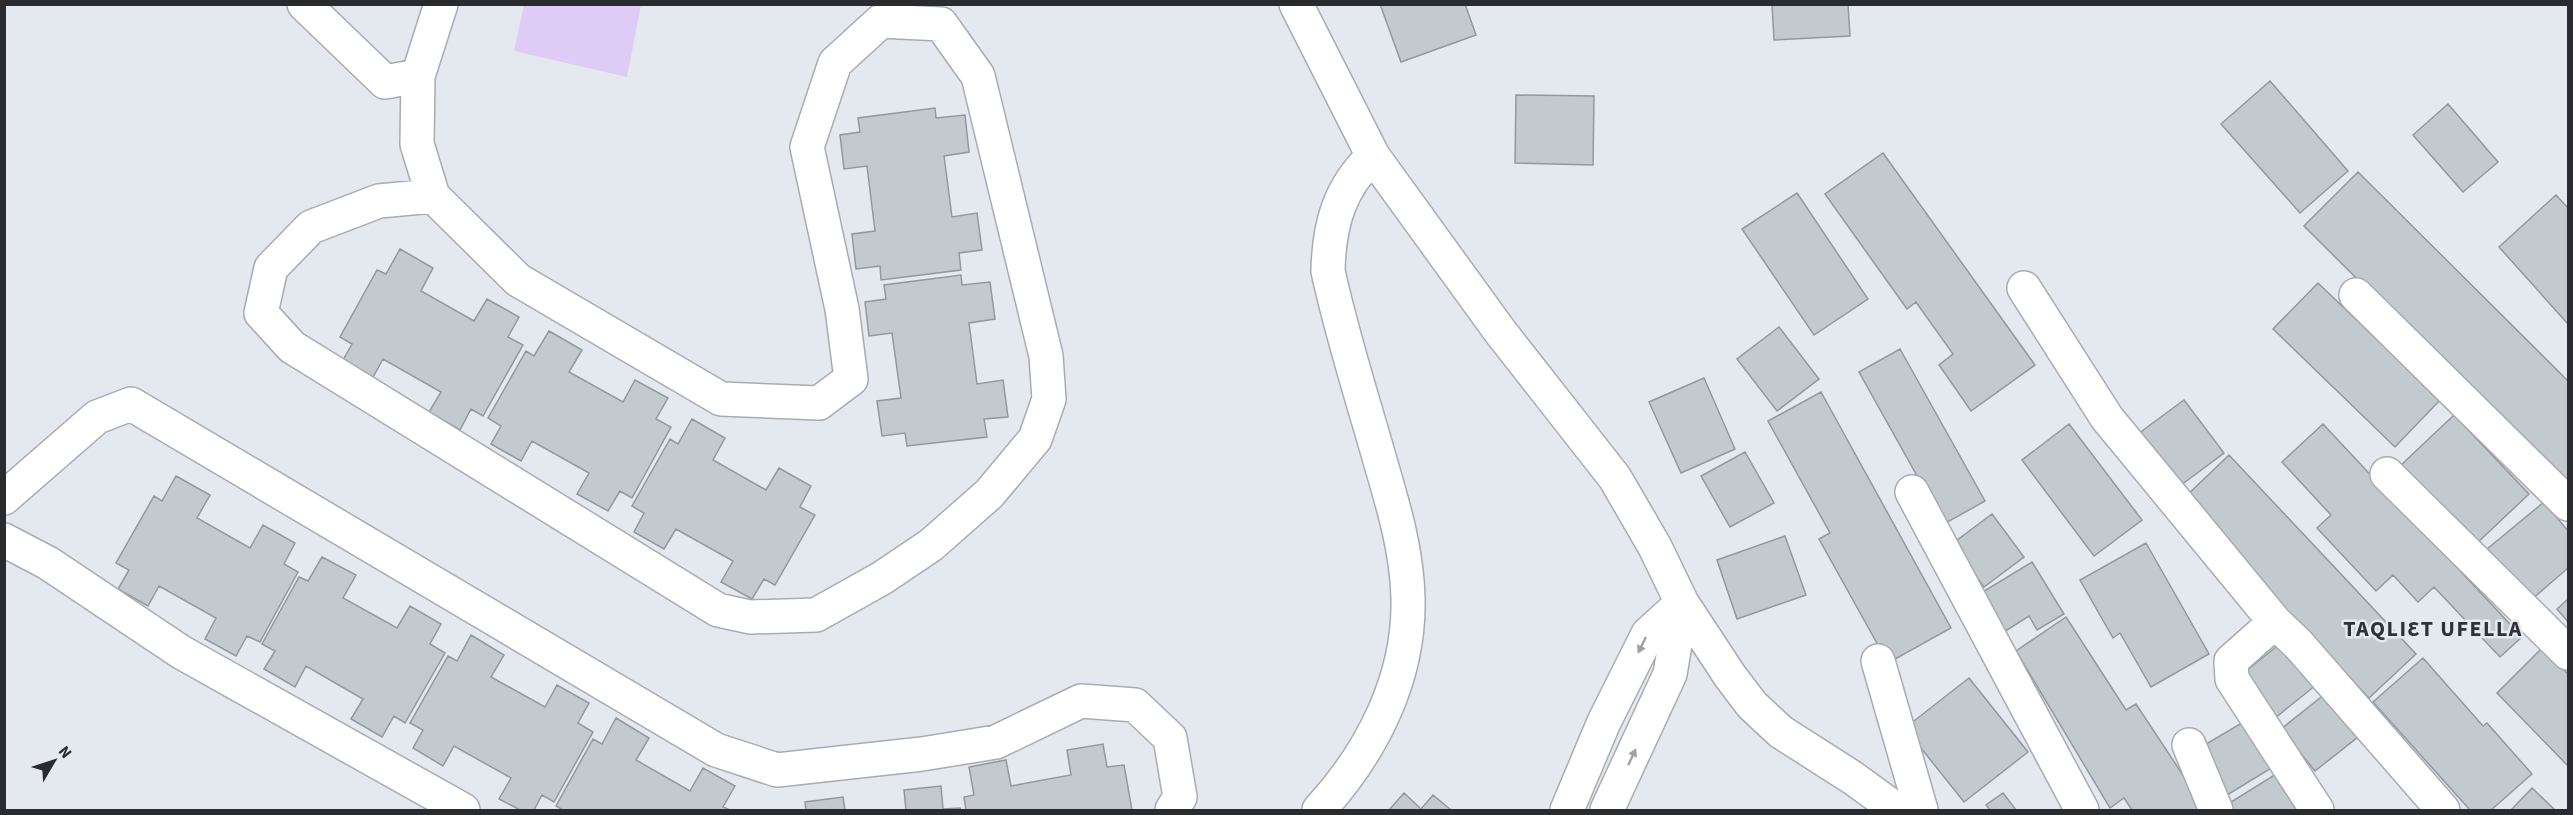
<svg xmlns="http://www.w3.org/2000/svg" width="2573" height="815" viewBox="0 0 2573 815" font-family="'Source Sans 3',sans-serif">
<rect width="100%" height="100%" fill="#e4e8ef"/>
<!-- green -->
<path fill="#dfccf6" d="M524 5H641L627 77 514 51Z"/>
<!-- building -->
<path fill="#c3cace" stroke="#92989d" stroke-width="1.5" d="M1380 4H1465L1476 35 1401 62Z
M1772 4H1848L1850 36 1774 40Z
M2270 81 2348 171 2300 213 2221 124Z
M1516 95 1594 96 1593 165 1515 163Z
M2448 104 2498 162 2463 192 2413 135Z
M935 108 936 118 965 115 969 152 944 156 952 217 977 213 982 250 959 253 961 270 881 280 880 266 856 269 852 234 875 231 867 166 844 169 840 135 860 132 858 118Z
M1883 153 2035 365 1971 411 1939 365 1953 354 1916 302 1907 309 1825 194Z
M2358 172 2568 381V489L2304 226Z
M1797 193 1868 299 1814 335 1742 229Z
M2556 195 2568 208V324L2499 247Z
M400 249 433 268 421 291 474 321 487 299 519 317 508 337 523 345 483 416 471 409 460 430 429 412 441 392 383 359 372 379 342 362 352 344 340 337 377 270 386 274Z
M961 275 962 285 990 282 995 319 969 323 977 384 1003 380 1008 417 984 419 987 437 907 446 905 433 882 436 877 401 901 398 892 333 869 336 865 302 886 299 884 285Z
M2318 283 2440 400 2395 447 2273 329Z
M1779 327 1819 379 1777 411 1737 359Z
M549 331 582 350 569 372 623 402 635 380 668 398 656 419 671 427 632 498 620 491 608 511 577 494 589 473 532 441 521 461 491 444 501 426 488 418 526 351 534 356Z
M1900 349 1985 501 1944 524 1859 372Z
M1704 378 1735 449 1681 473 1649 402Z
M1821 392 1951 628 1888 663 1819 539 1830 533 1768 421Z
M2184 400 2224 453 2169 494 2130 440Z
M2454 415 2529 494 2474 546 2400 466Z
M692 419 725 438 713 460 766 490 779 468 811 486 800 507 815 515 775 585 764 579 752 599 721 582 733 561 676 529 664 549 634 532 644 513 632 506 670 439 678 444Z
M2069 424 2142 520 2094 556 2022 460Z
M2323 424 2522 637 2500 657 2434 587 2418 602 2393 575 2376 591 2317 528 2331 515 2282 462Z
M1745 452 1774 503 1730 527 1701 476Z
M2229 455 2416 654 2369 698 2182 500Z
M176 476 210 495 197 518 250 548 263 525 295 543 284 564 298 572 260 642 247 636 236 656 205 639 216 618 159 586 148 606 118 589 129 570 116 563 154 496 162 501Z
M2544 502 2568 531V568L2531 600 2487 549Z
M1992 514 2024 557 1984 587 1952 544Z
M1785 536 1806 595 1737 619 1717 560Z
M2146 543 2209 654 2151 687 2120 633 2113 638 2080 580Z
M322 557 356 575 343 598 397 628 410 606 441 624 430 644 445 653 405 723 394 716 382 737 351 719 363 699 306 666 295 687 264 669 275 651 262 644 299 577 308 581Z
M2032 562 2064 614 2037 630 2029 616 2004 632 1981 593Z
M2568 599V622L2557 609Z
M2066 617 2126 710 2136 704 2206 810H2132L2124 798 2110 808 2016 651Z
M471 635 504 655 491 677 545 707 557 685 589 703 578 723 593 732 554 802 542 795 534 810H520L499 799 511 778 454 746 443 766 413 748 423 730 410 723 448 656 457 661Z
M2281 643 2316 685 2275 718 2241 675Z
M2542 648 2568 674V766L2497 693Z
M2423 658 2483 726 2487 723 2532 774 2491 810H2470L2373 702Z
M1969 678 2028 752 1964 802 1905 728Z
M2325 694 2358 737 2315 771 2281 729Z
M616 718 649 738 636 760 690 791 703 768 735 786 723 807 730 810H563L556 806 593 739 602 744Z
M2245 721 2273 767 2219 800 2196 750Z
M1103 744 1107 767 1124 765 1132 810H966L964 797 974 795 969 767 1006 760 1011 786 1071 775 1067 750Z
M2276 774 2296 810H2220V809Z
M941 786 943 809 960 808 961 810H906L904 790Z
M2532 788 2555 810H2511Z
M1404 793 1421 809 1433 795 1451 810H1389Z
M2003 793 2016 810H1990L1986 805Z
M843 797 845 810H806L805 802Z"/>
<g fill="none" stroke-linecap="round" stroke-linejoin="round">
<!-- minor casing -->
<g stroke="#a8acb2" stroke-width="36">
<path id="minor" d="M304 4 385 82 418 76 441 4
M1296 4 1373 156 1499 330 1615 478 1655 547 1682 603 1730 676 1752 705 1781 732 1853 778 1897 810
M418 76 417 144 433 196 518 280 721 399 819 403 851 379 842 309 807 147 835 63 881 21 941 24 978 76 1046 356 1049 399 1035 439 989 494 931 545 882 578 816 615 750 617 718 610 292 347 261 313 271 268 311 227 379 201 433 196
M2024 288 2107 418 2275 622 2299 645 2443 810
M2356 295 2568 504
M2387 474 2568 653
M1912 492 2082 810
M4 498 97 417 131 404 716 750 777 770 922 754 996 742 1081 701 1135 705 1170 738 1180 797 1172 810
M4 540 48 563 181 652 463 810
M2275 622 2231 661 2232 679 2317 810
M1878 661 1921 810
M2189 745 2216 810
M1319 810C1372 752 1410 678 1408 598 1407 552 1394 508 1381 464 1363 400 1342 336 1328 271 1329 225 1339 188 1373 156
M1567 810 1604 722 1648 634 1682 603
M1607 810 1670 674 1682 603"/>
</g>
<!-- minor -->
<use href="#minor" stroke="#fff" stroke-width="33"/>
</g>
<!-- one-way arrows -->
<defs><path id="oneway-solid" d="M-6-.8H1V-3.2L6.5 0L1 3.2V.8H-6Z" transform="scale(1.5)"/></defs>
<g fill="#9fa0a1">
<use href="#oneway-solid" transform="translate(1642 645) rotate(116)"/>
<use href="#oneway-solid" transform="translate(1632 757) rotate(-65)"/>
</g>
<g text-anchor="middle" stroke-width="5" stroke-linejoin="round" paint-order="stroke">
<!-- district labels -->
<g font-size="22" font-weight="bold" letter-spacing="1.5" fill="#2e3136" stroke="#e4e8ef">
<text x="2433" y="636">TAQLIƐT UFELLA</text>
</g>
</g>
<!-- border -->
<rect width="2573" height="815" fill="none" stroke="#2a2b2e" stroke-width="12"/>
<!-- north arrow -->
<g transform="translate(54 761) rotate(51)" stroke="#e4e8ef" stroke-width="4.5" paint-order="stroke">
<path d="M0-4.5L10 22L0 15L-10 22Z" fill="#2a2b2e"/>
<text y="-9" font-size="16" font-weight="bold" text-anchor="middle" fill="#2a2b2e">N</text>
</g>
</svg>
